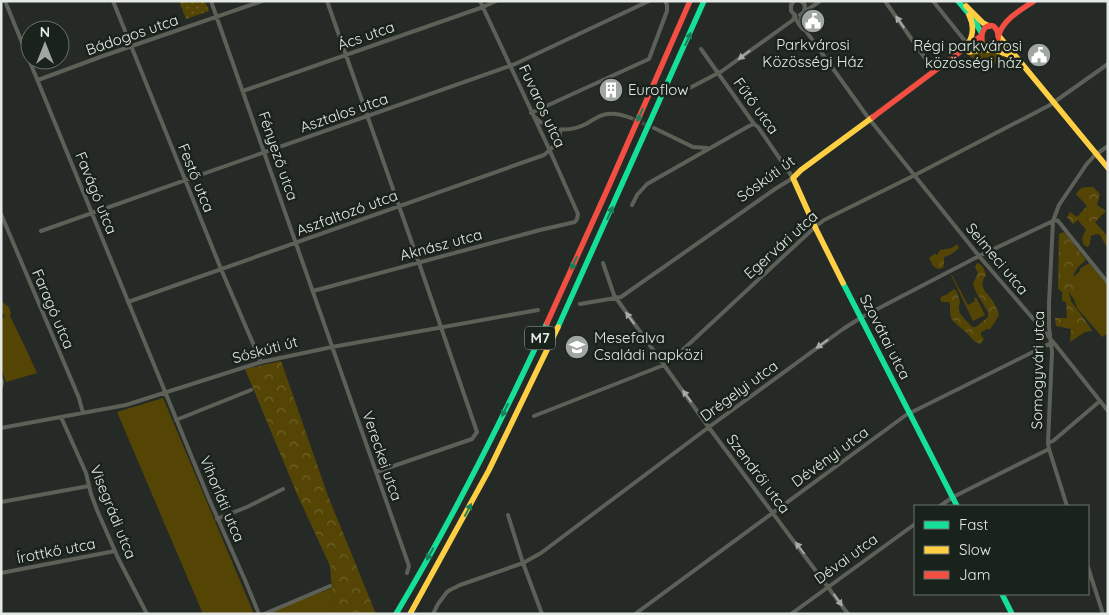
<svg xmlns="http://www.w3.org/2000/svg" width="1109" height="615" viewBox="0 0 1109 615" font-family="Quicksand,sans-serif">
<defs>
<pattern id="forest-crowns" width="20" height="18" patternUnits="userSpaceOnUse" patternTransform="scale(1.25)"><rect width="20" height="18" fill="#554505"/><path d="M2 6a3 3 0 1 1 6 0M12 15a3 3 0 1 1 6 0" fill="none" stroke="#6d6029"/></pattern>
<pattern id="park-dots" width="8" height="8" patternUnits="userSpaceOnUse" patternTransform="scale(1.25)"><rect width="8" height="8" fill="#554505"/><path d="M2 2h.1M6 6h.1" fill="none" stroke="#6d6029" stroke-width="1.8" stroke-linecap="round"/></pattern>
</defs>
<rect width="100%" height="100%" fill="#252a27"/>
<!-- green -->
<path fill="#554505" d="M975 53H997L1004 56 985 71 969 55Z
M1089 263 1108 286V333L1102 337 1077 308 1074 299 1070 294 1073 277 1079 272 1081 268Z
M951 275H952L968 305 975 301 974 299 976 297 985 315 973 321Z
M1 301 9 307 11 314 10 316 26 349 37 373 6 382 1 368V319L5 317 1 309Z
M163 398 254 614H203L117 412Z
M332 588 334 614H263Z"/>
<!-- forest -->
<path fill="url(#forest-crowns)" d="M1088 187H1093L1100 194 1097 205 1106 211 1095 222 1108 237V249L1100 235 1096 234 1091 236 1089 246 1087 247 1083 244 1082 238 1086 230 1078 220 1073 224 1067 217 1070 212 1077 217 1087 206 1076 194 1081 188Z
M1064 232 1086 260 1078 267 1073 275 1084 285 1075 291 1069 292 1071 301 1092 330 1091 331 1085 332 1070 342 1071 329 1056 326 1055 318H1067L1066 302 1062 301V292L1058 289 1059 234Z
M957 244 959 248 950 255 944 257V265L943 268 938 269 933 266 929 258 934 254 937 255 940 250 952 248Z
M977 263C983 265 984 269 986 274 980 285 982 288 989 296 994 302 997 308 999 315L993 325 990 329H987L981 332V335L984 339 980 344 974 341 966 332 956 324 951 318 950 313V304L949 302H942L940 299 942 296 946 295 954 289 957 292 960 302C955 313 966 319 972 327H976L988 317V312L976 292 973 284 978 273 975 267Z
M281 361 328 496 376 614H334L330 566 297 494 245 369Z"/>
<!-- park -->
<path fill="url(#park-dots)" d="M179 1H205L209 11 186 19Z"/>
<g fill="none" stroke-linecap="round" stroke-linejoin="round">
<!-- street-tunnel -->
<path stroke="#424743" stroke-width="4" stroke-dasharray="4 2" stroke-linecap="butt" d="M631 118 649 126"/>
<!-- street -->
<path stroke="#5c6057" stroke-width="4" d="M5 1 209 499 245 580 259 614
M113 1 221 269 261 362
M211 1 409 566 407 573
M327 1 419 263 477 432 472 439 376 472
M794 1 791 5V11L795 15C796 21 800 28 806 31
M801 1 805 5 804 11
M885 1 934 71
M933 1 965 41
M801 14V20L806 31 867 116 979 256 1054 343 1108 411
M800 15 820 1
M38 80 103 56 262 1
M243 91 483 7 496 1
M682 92 722 71 793 20 795 15
M531 113 649 59 667 11V5L665 1
M535 117C548 131 568 133 586 124 593 120 599 115 607 114 615 113 623 115 631 118
M654 128 693 147 707 148
M632 205 637 195 647 184 749 126 754 124
M1 214 79 398 83 413
M41 231 515 64 649 1
M603 263 614 295 621 305 707 425 848 614
M313 291 540 230 575 222 577 219 578 214 550 151 480 1
M128 302 544 155C552 149 561 140 560 130
M580 304 621 297 775 189 793 178 758 127 754 124 701 49
M1 379 2 382 1 387
M534 416 664 365 674 358 815 227 824 220 915 175 1050 105 1108 64
M61 417 86 473 91 494 97 510 118 558 147 614
M176 420 251 390
M1 428 126 405 261 362 332 347 538 310
M1048 443 1053 441 1100 401
M1 502 89 486
M940 506 953 497 1049 449
M1067 506 1049 449 1048 443 1052 352 1049 327V303L1053 221 1059 205 1086 165 1094 156 1108 146
M508 515 523 563 542 614
M217 519 247 507 283 489
M1088 567 1103 614
M1 573 115 551
M264 614 330 586
M433 614 438 604 447 592 450 590 460 585 523 563 541 553 709 427 843 329 862 317 979 256 1055 220 1058 221 1108 283
M635 614 906 415 1053 342
M791 614 915 524"/>
<!-- fast -->
<path stroke="#16e098" stroke-width="5.5" d="M958 1 974 20 981 32
M843 283 957 506
M558 327 704 1
M1002 594 1012 614
M396 614C452 520 501 422 547 323"/>
<!-- slow -->
<path stroke="#ffcf43" stroke-width="5.5" d="M966 6 983 23 989 26
M999 36 1108 168
M968 44C974 34 974 25 969 15
M968 50C982 43 994 41 1008 50
M969 52 981 50H994L1017 58
M843 283 815 227 793 178 801 170 873 117
M410 614 489 470 558 327"/>
<!-- jam -->
<path stroke="#f24e42" stroke-width="5.5" d="M999 34C1005 18 1021 10 1034 1
M982 40C980 21 1000 21 998 39
M873 117 981 36
M547 323 608 188 690 1"/>
</g>
<!-- one-way arrows -->
<defs><path id="oneway-solid" d="M-6-.8H1V-3.2L6.5 0L1 3.2V.8H-6Z" transform="scale(1.25)"/></defs>
<g fill="#a6aba5">
<use href="#oneway-solid" transform="translate(900 22) rotate(-125)"/>
<use href="#oneway-solid" transform="translate(744 55) rotate(143)"/>
<use href="#oneway-solid" transform="translate(630 318) rotate(-126)"/>
<use href="#oneway-solid" transform="translate(822 344) rotate(144)"/>
<use href="#oneway-solid" transform="translate(687 396) rotate(-126)"/>
<use href="#oneway-solid" transform="translate(800 548) rotate(-127)"/>
<use href="#oneway-solid" transform="translate(838 600) rotate(54)"/>
</g>
<g fill="#18815a">
<use href="#oneway-solid" transform="translate(688 39) rotate(-66)"/>
<use href="#oneway-solid" transform="translate(640 115) rotate(114)"/>
<use href="#oneway-solid" transform="translate(610 213) rotate(-66)"/>
<use href="#oneway-solid" transform="translate(574 263) rotate(114)"/>
<use href="#oneway-solid" transform="translate(505 410) rotate(116)"/>
<use href="#oneway-solid" transform="translate(468 510) rotate(-62)"/>
<use href="#oneway-solid" transform="translate(430 554) rotate(119)"/>
</g>
<!-- icons -->
<defs>
<g id="civic-disc" transform="scale(1.25)"><circle r="9.5" fill="#a0a6a2" stroke="#1a221c"/><path d="M-.6-6.5H3V-4.5H.6V-3L4-1V1h2V6H-6V1h2V-1L-.6-3ZM-1.2 2.5V6h2.4V2.5Z" fill="#fff"/></g>
<g id="building-disc" transform="scale(1.25)"><circle r="9.5" fill="#a0a6a2" stroke="#1a221c"/><path d="M-4-6H4V6H1V3H-1V6H-4ZM-2.5-4.3h1.7v1.8h-1.7ZM.8-4.3h1.7v1.8H.8ZM-2.5-1h1.7V.8h-1.7ZM.8-1h1.7V.8H.8Z" fill="#fff"/></g>
<g id="school-disc" transform="scale(1.25)"><circle r="9.5" fill="#a0a6a2" stroke="#1a221c"/><path d="M0-5L7-2L0 1L-7-2ZM-4 1L0 2.5L4 1V4Q0 6-4 4Z" fill="#fff"/></g>
</defs>
<g fill-rule="evenodd">
<use href="#civic-disc" x="813" y="21"/>
<use href="#civic-disc" x="1039" y="55"/>
<use href="#building-disc" x="611" y="90"/>
<use href="#school-disc" x="577" y="347"/>
</g>
<g text-anchor="middle" stroke-width="5" stroke-linejoin="round" paint-order="stroke">
<!-- shield labels -->
<rect fill="#1a221c" stroke="#a7ada8" stroke-width="1" x="525" y="326.5" width="30" height="23" rx="4"/>
<g font-size="14" font-weight="bold" fill="#e3e9e4">
<text x="540" y="343">M7</text>
</g>
<!-- street labels -->
<g font-size="15" fill="#e3e9e4" stroke="#1a221c">
<text transform="translate(132 35) rotate(-19)" y="5">Bádogos utca</text>
<text transform="translate(366 36) rotate(-19)" y="5">Ács utca</text>
<text transform="translate(542 106) rotate(65)" y="5">Fuvaros utca</text>
<text transform="translate(756 106) rotate(54)" y="5">Fűtő utca</text>
<text transform="translate(344 113) rotate(-19)" y="5">Asztalos utca</text>
<text transform="translate(278 156) rotate(71)" y="5">Fényező utca</text>
<text transform="translate(196 178) rotate(68)" y="5">Festő utca</text>
<text transform="translate(766 179) rotate(-36)" y="5">Sóskúti út</text>
<text transform="translate(96 193) rotate(68)" y="5">Favágó utca</text>
<text transform="translate(347 213) rotate(-20)" y="5">Aszfaltozó utca</text>
<text transform="translate(441 245) rotate(-15)" y="5">Aknász utca</text>
<text transform="translate(781 245) rotate(-42)" y="5">Egervári utca</text>
<text transform="translate(997 259) rotate(50)" y="5">Selmeci utca</text>
<text transform="translate(53 309) rotate(67)" y="5">Faragó utca</text>
<text transform="translate(885 337) rotate(63)" y="5">Szovátai utca</text>
<text transform="translate(265 350) rotate(-15)" y="5">Sóskúti út</text>
<text transform="translate(1038 370) rotate(-89)" y="5">Somogyvári utca</text>
<text transform="translate(739 391) rotate(-36)" y="5">Drégelyi utca</text>
<text transform="translate(382 456) rotate(71)" y="5">Vereckei utca</text>
<text transform="translate(830 457) rotate(-36)" y="5">Dévényi utca</text>
<text transform="translate(758 474) rotate(53)" y="5">Szendrői utca</text>
<text transform="translate(222 499) rotate(67)" y="5">Vihorláti utca</text>
<text transform="translate(113 512) rotate(68)" y="5">Visegrádi utca</text>
<text transform="translate(56 551) rotate(-11)" y="5">Írottkő utca</text>
<text transform="translate(846 559) rotate(-36)" y="5">Dévai utca</text>
</g>
<!-- poi labels -->
<g font-size="15" fill="#e3e9e4" stroke="#1a221c" text-anchor="start">
<text x="813" y="50" text-anchor="middle">Parkvárosi<tspan x="813" dy="17">Közösségi Ház</tspan></text>
<text x="1022" y="51" text-anchor="end">Régi parkvárosi<tspan x="1022" dy="17">közösségi ház</tspan></text>
<text x="628" y="95">Euroflow</text>
<text x="594" y="343">Mesefalva<tspan x="594" dy="17">Családi napközi</tspan></text>
</g>
</g>
<!-- border -->
<rect width="1109" height="615" fill="none" stroke="#e3e9e4" stroke-width="5"/>
<!-- legend -->
<rect x="914" y="505" width="175" height="90" fill="#1a221c" stroke="#6a726c"/>
<rect x="924" y="521" width="25" height="8" fill="#16e098" stroke="#6a726c"/>
<text x="959" y="530" font-size="15" fill="#e3e9e4">Fast</text>
<rect x="924" y="546" width="25" height="8" fill="#ffcf43" stroke="#6a726c"/>
<text x="959" y="555" font-size="15" fill="#e3e9e4">Slow</text>
<rect x="924" y="571" width="25" height="8" fill="#f24e42" stroke="#6a726c"/>
<text x="959" y="580" font-size="15" fill="#e3e9e4">Jam</text>
<!-- north arrow -->
<g transform="translate(45 45)"><circle r="24" fill="#1a221c" stroke="#6a726c"/>
<path d="M0-4L9 19L0 12L-9 19Z" fill="#a0a6a2"/>
<text y="-8" font-size="14" font-weight="bold" text-anchor="middle" fill="#e3e9e4">N</text>
</g>
</svg>
